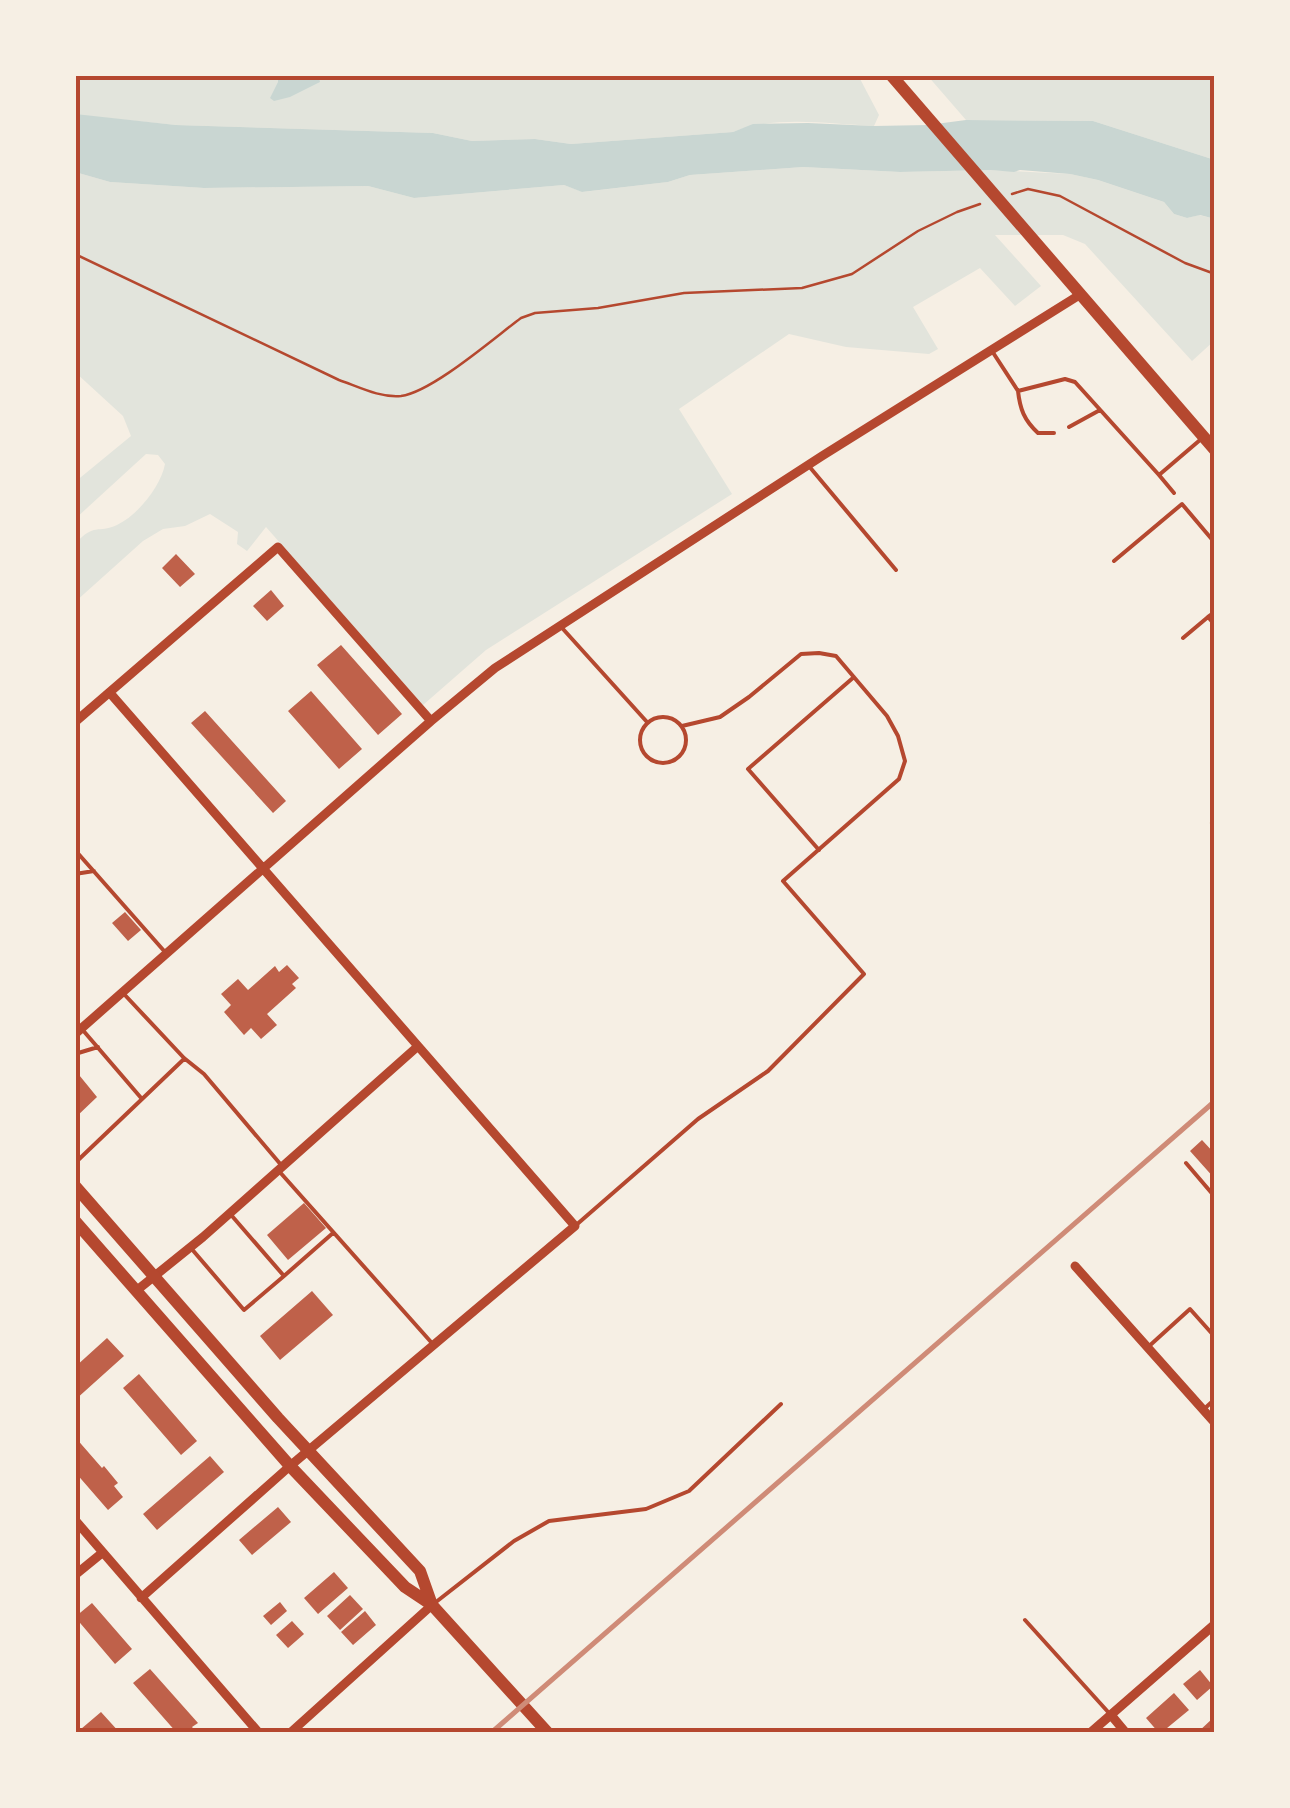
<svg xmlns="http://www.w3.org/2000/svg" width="1290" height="1808" viewBox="0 0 1290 1808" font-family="Figtree,sans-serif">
<rect width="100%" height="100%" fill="#f6efe4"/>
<!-- green -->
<path fill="#e2e4dc" d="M75 75H470C490 82 509 80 529 75H858L879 115 874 126C828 124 776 115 733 132L571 144 535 139 472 141 433 133 176 125 86 116 75 114Z
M927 75H1215V160L1093 121 966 120Z
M803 167 900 172 991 170 1070 174 1098 180 1164 202 1174 214 1187 218 1199 215 1215 219V340L1192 361 1085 244 1063 235H995L1041 286 1015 306 980 268 913 307 938 349 929 354 846 347 789 334 679 409 732 494 486 650 423 705 266 527 247 551 237 544 238 532 210 514 185 526 163 529 143 541 75 602V544C95 522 97 534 117 525 138 515 161 486 165 464L158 455 146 454 75 519V482L131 436 123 416 75 372V172L110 182 204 188 368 186 414 198 564 185 583 192 668 182 690 175Z"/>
<!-- water -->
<path fill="#c9d6d2" d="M278 75H318L320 82 290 97 274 101 270 98 278 82Z
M75 114 176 125 433 133 472 141 535 139 571 144 733 132 753 124 808 123 874 126 928 125 966 120 1093 121 1215 160V219L1200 215 1187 218 1174 214 1164 202 1098 180 1070 174 1020 170 1014 172 991 170 900 172 803 167 690 175 668 182 582 192 564 185 414 198 368 186 204 188 110 182 75 172Z"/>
<!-- building -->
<path fill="#bf614a" d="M176 554 195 574 180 587 162 568Z
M271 590 284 606 267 621 253 606Z
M341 645 402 714 378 735 317 665Z
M311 691 362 749 339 769 288 711Z
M205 711 286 801 273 813 191 723Z
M125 912 141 930 128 941 112 923Z
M287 965 299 978 292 984 296 988 267 1014 277 1025 261 1039 251 1028 244 1035 224 1012 231 1005 221 994 238 979 248 990 275 966 279 972Z
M75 1070 97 1097 75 1118Z
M1202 1140 1215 1154V1179L1190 1151Z
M304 1203 326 1228 288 1260 267 1235Z
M312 1291 333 1315 280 1360 260 1336Z
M107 1338 124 1356 75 1400V1367Z
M139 1374 197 1441 181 1455 123 1388Z
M75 1437 102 1468 104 1466 118 1483 114 1486 123 1497 108 1510 75 1472Z
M210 1456 224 1472 157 1530 143 1514Z
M278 1507 291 1522 252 1555 239 1540Z
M334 1572 348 1588 318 1614 304 1598Z
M350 1595 363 1609 340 1630 327 1616Z
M280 1602 287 1611 271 1625 263 1616Z
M92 1603 132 1649 115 1664 75 1617Z
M365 1611 376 1625 353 1645 341 1632Z
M292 1621 304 1634 288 1648 276 1635Z
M150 1669 198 1723 192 1727 197 1733H177L133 1683Z
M1200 1670 1213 1686 1197 1700 1183 1684Z
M1174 1693 1189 1710 1161 1733H1159L1146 1718Z
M101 1712 120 1733H84L81 1729Z
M1213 1718 1215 1733H1197Z"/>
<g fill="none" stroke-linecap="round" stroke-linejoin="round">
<!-- path -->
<path stroke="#b5482f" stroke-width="2.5" d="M1012 194 1028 189 1060 196 1185 263 1215 274
M75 254 339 380C359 387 380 398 401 396 432 392 494 338 521 318L535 313 598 308 684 293 802 288 852 274 918 231 957 212 980 204"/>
<!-- service -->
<path stroke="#b5482f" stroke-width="4" d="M992 351 1018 391 1065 379 1075 382 1159 475 1200 440
M1018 391C1020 409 1024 420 1038 433H1054
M1069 427 1100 410
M808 465 896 570
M1159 475 1174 493
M1114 561 1182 504 1215 543
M1215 612 1208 617 1215 625
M563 629 647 722
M1183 638 1208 617
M640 740a23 23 0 1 1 46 0a23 23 0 1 1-46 0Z
M1212 823 1215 826
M75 850 165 952
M819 850 748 769 854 677
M75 874 94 871
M123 993 184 1058 204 1074 282 1166
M75 1021 142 1099
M75 1054 98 1047
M75 1163 184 1059
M1186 1163 1215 1197
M278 1170 431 1342
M575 1226 698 1119 768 1071 864 974 783 881 899 779 905 761 898 736 887 716 836 656 819 653 801 654 749 697 720 717 682 726
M190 1247 244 1310 284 1276 232 1216
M284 1276 333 1233
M1147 1348 1190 1309 1215 1337
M1203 1410 1215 1399
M436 1602 514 1541 549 1521 646 1509 689 1491 781 1404
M1025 1620 1109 1713"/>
<!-- minor -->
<path stroke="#b5482f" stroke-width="9" d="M110 693 575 1226 290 1466 141 1598
M75 722 278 547 431 721
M75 1034 431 721 495 668 822 456 1081 294
M1075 1266 1215 1423
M136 1291 203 1237 417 1047
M75 1520 259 1733
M75 1575 102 1553
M1111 1715 1126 1733
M290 1733 432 1605
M1090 1733 1215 1624"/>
<!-- primary -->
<path stroke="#b5482f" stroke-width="12" d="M891 75 1215 450
M75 1186 278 1418 420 1571 432 1605
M75 1221 290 1466 405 1587 432 1605 548 1733"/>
<!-- rail -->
<path stroke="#cf8b77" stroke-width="5" d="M491 1733 1215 1101"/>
</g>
<!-- border -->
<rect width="1290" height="1808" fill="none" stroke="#f6efe4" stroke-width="155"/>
<rect x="78" y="78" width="1134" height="1652" fill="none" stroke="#b5482f" stroke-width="4"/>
</svg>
